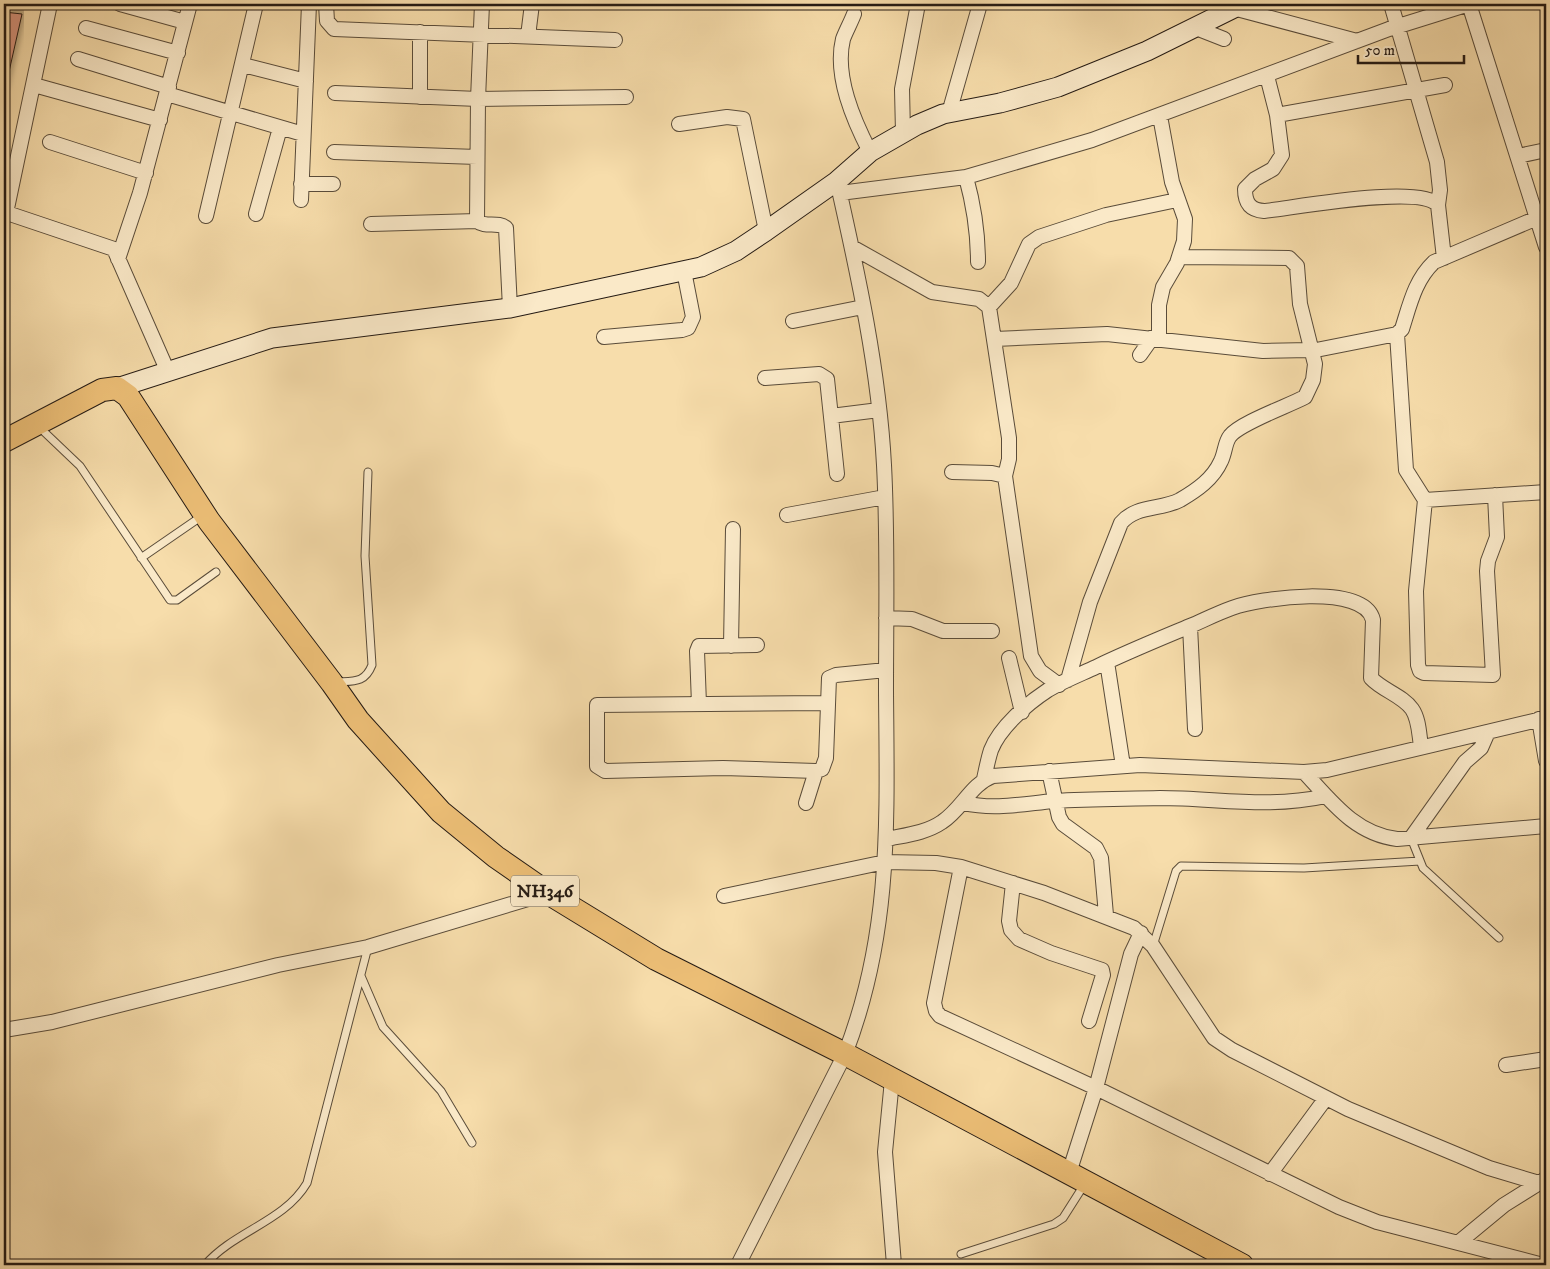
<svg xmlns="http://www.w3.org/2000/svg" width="1550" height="1269" viewBox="0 0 1550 1269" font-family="'IM FELL DW Pica',serif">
<defs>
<filter id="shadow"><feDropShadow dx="4.5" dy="-4.5" stdDeviation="2.5" flood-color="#0004"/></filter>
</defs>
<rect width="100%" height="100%" fill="#f7ddab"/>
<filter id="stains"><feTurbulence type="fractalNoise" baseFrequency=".004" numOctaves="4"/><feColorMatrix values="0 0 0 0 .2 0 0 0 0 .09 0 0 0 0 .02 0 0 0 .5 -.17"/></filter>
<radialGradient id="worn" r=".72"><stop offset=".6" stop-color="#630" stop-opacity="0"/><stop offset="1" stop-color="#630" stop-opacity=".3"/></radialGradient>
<!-- building -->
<path fill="#d7947d" stroke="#251b14" filter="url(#shadow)" d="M4 12 22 14 4 94Z"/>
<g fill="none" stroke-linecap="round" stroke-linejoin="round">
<!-- service casing -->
<g stroke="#5a4c3a" stroke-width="9">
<path id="service" d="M38 426 80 466 170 600H177L216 572
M141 558 202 516
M337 682C354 681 365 683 372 665L365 556 368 472
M1411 838 1423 868 1499 938
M1153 946 1176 871 1181 866 1304 868 1420 861
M361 976 383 1027 441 1091 472 1143
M961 1254 1054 1224 1063 1218 1084 1185
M205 1265C234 1231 284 1222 307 1183L368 947"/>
</g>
<!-- minor casing -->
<g stroke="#5a4c3a" stroke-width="16">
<path id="minor" d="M120 4 185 22
M326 4 327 21 334 29 615 40
M482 4 478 99 477 221C485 228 498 221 506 228L510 308
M1391 4 1437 162 1440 190 1438 205
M1469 4 1546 247
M1233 8 1357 41
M854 14C851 22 846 31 843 39 834 76 854 121 870 152
M86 28 178 53
M1196 28 1224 39
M420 32V97
M528 36 532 4
M78 59 169 87
M243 65 306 81
M1267 76 1277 115 1282 155 1273 169 1255 179 1245 189C1245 203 1250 210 1264 211 1293 208 1420 184 1438 205L1444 258
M34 85 160 120
M335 93 478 99 626 97
M167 94 303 134
M949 113 980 4
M1277 115 1445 85
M679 124 727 117 743 119 766 231
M903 133 902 89 918 4
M50 142 146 173
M334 152 477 157
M1518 156 1546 150
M966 177C974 206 978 232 978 262
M301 184H333
M840 193 966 177 1092 140 1389 29 1469 4
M301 200 309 4
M4 212 114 249 168 372
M6 213 50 4
M256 214 280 128
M206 216 256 4
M371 224 477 221
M852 247 932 292 979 299 989 307 1009 438V459L1005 476 1031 656 1040 671 1059 685
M118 259 140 193 190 4
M989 307 1011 283 1029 244 1039 237 1106 215 1177 200
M793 321 863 307
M1397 334 1406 470 1425 500 1416 591 1418 665 1420 671 1424 673 1493 675 1487 571 1488 561 1497 537 1495 495
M604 337 682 330 688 328 693 317 684 271
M995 339 1107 334 1263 351 1310 350
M1159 339V305L1163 287 1177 263 1184 241 1185 219 1172 182 1160 116
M1311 351 1397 334 1402 329C1410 304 1415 280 1434 262L1537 218
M1140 355 1152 338
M765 378 819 374 827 379 837 474
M831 416 879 410
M952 472 992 473 1005 476
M1425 500 1546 492
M787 515 885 497
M886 618 912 619 943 631H992
M1190 626 1195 729
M731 646 733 529
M1009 658 1022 712
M1107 662 1123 766
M1068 680 1090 602 1121 523C1136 505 1161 510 1180 500 1197 490 1213 479 1221 461 1225 453 1225 442 1230 436 1240 423 1288 406 1305 397L1313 380 1315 364 1300 304 1297 266 1289 258 1179 257
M827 703 597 705V766L605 771 723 768 816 771 822 769 826 758 829 678 836 675 886 670
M699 704 697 651 699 646 757 645
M1539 719 1546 761
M1049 771 1059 817 1063 824 1096 848 1101 858 1106 915
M1304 772C1331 801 1355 834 1397 839L1546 826
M984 779C986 770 988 759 991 750 1000 727 1028 703 1048 690 1063 681 1081 674 1096 667 1127 652 1159 639 1190 626 1204 620 1218 613 1232 608 1259 598 1364 583 1373 620L1371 678C1382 690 1403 696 1412 709 1419 719 1419 734 1421 746
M806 803 816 771
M963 803C995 810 1022 804 1054 801 1089 799 1125 799 1160 798 1217 798 1268 809 1326 796
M1411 838 1465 762 1481 748 1488 732
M887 839C906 835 926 833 942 822 962 809 971 784 993 776L1140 765 1304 772 1327 770 1546 718
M961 867 934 1003 936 1011 940 1016 1096 1088 1339 1207 1377 1222 1543 1265
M1013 883 1009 921 1011 930 1019 939 1051 953 1102 970 1103 975 1089 1021
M724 896 885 862 936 863 961 867 1044 893 1134 928 1153 946 1214 1038 1232 1050 1348 1109 1489 1168 1539 1183
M4 1030 52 1022 278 965 368 947 548 893
M1506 1065 1546 1059
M892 1080 885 1152 894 1265
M1069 1173 1096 1088 1131 954 1141 933
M1270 1174 1326 1098
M1458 1243 1504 1205 1544 1180
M738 1265 845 1054C892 933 887 818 886 691 886 616 888 540 884 465 879 370 858 274 837 181"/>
</g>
<!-- secondary casing -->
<g stroke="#251b14" stroke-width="21">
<path id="secondary" d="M117 388 272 338 510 308 701 267 736 251 766 231 837 181 870 152 917 125 943 114 1000 103 1058 87 1147 51 1242 4"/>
</g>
<!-- trunk casing -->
<g stroke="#251b14" stroke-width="24">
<path id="trunk" d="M4 441 102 390 117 388 128 396 209 521 332 683 358 720 441 812 496 857 548 893 656 959 845 1054 1242 1265"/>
</g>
<!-- service -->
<use href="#service" stroke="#fae9c8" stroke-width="7"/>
<!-- minor -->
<use href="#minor" stroke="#fae9c8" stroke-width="14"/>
<!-- secondary -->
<use href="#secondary" stroke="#fae9c8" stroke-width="19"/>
<!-- trunk -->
<use href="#trunk" stroke="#ecbe76" stroke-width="22"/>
</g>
<g text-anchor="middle" stroke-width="4" stroke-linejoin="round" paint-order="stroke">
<!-- shield labels -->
<rect fill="#fae9c8" stroke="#65594a" stroke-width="1" x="511" y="875.5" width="68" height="31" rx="4"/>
<g font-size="18" font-weight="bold" fill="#251b14">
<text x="545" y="897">NH346</text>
</g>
</g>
<!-- margin -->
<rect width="1550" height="1269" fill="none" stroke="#f7ddab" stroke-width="20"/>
<rect x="5" y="5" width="1540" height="1259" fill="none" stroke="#251b14" stroke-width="2.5"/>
<rect x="10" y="10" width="1530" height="1249" fill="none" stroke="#251b14"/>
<!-- scale -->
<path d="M1358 55v8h106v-8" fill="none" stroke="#251b14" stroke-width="2.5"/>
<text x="1365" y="55" font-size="15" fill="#251b14" stroke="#fae9c8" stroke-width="4" paint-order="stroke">50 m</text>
<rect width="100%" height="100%" filter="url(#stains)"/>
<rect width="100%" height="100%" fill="url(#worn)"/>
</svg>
